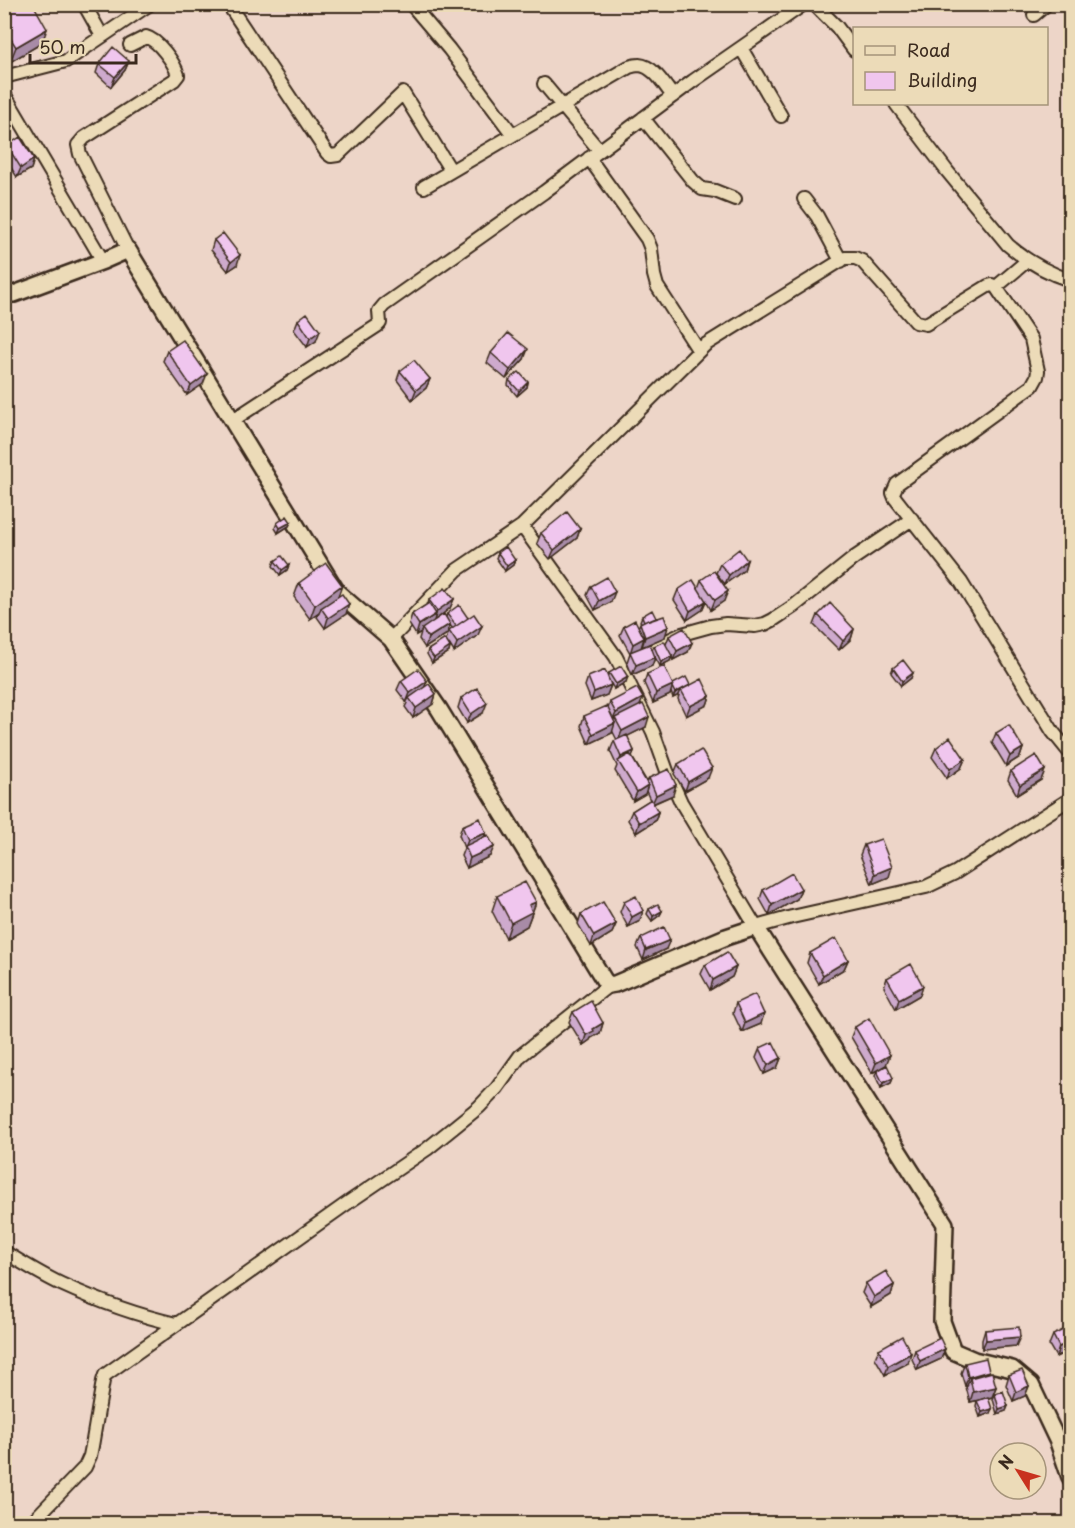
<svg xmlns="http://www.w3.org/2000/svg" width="1075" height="1528" viewBox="0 0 1075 1528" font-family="'Playpen Sans',sans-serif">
<rect width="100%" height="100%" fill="#edd5c8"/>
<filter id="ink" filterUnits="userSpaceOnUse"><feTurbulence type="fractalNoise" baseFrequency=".0167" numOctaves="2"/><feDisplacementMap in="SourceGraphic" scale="12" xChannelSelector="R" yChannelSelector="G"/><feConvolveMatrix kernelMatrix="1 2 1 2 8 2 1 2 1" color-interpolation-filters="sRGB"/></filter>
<g filter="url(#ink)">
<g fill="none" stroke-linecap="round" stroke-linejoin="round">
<!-- minor casing -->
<g stroke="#3b2a1e" stroke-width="16">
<path id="minor" d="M84 4 102 36
M228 4 327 153 331 156 338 155 403 93 451 171
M411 4 449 49 513 135
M814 4 837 27 854 50
M1034 15 1047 4
M741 48 781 116
M4 70 8 76 66 61 150 4
M544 84 599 150
M6 97 103 261
M896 104 947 171 1008 245C1027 261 1047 273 1070 280
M643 118 693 181 702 189 715 191 735 199
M589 158 647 239 651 249 654 275 657 286 699 351
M424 187 629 67C632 66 635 65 639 65 654 66 664 85 673 96
M804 199 817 216 841 261
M128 250 80 154 78 145 84 138 174 80 178 75C174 62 158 40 146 37L130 45
M996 287 1028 260
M233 420 377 326 380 323 379 311 384 305 544 192 693 81 804 4
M522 526 616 657 653 732 667 771 681 802 756 927 792 917 926 887 955 873 1070 799
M391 639 457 570 522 526 705 345 845 258H855L862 261 916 322 926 324 988 286 992 285 996 287 1031 339 1038 371 1037 377 1032 386 897 484 893 493 895 498 961 582 1053 732 1070 753
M637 655 682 634 711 626 726 624 755 626 765 624 773 620 794 606 854 558 912 519
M4 1252C23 1263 42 1275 61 1284 98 1301 136 1315 176 1324
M30 1524 85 1467 90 1456 92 1446 103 1381 105 1375 349 1202 427 1149 479 1107 497 1088 520 1056 609 985"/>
</g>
<!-- tertiary casing -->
<g stroke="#3b2a1e" stroke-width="20">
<path id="tertiary" d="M4 294H14L103 261 128 250 337 592 391 639 439 709 604 980 609 985 615 984 726 937 756 927 945 1224 942 1321 953 1351 974 1360 1012 1369 1031 1385 1058 1442 1070 1477"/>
</g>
<!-- minor -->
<use href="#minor" stroke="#ecdbb8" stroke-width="12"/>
<!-- tertiary -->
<use href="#tertiary" stroke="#ecdbb8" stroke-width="15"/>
</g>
<!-- wall -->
<path fill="#ceaacd" stroke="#3b2a1e" stroke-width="1.5" d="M4 4 42 43 10 62 4 52Z
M129 61 125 70 111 87 96 73 99 64Z
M7 146 34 159 31 169 17 177 4 157V152Z
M214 240 237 265 228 271 211 250Z
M298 320 316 341 307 347 294 330Z
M167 351 203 384 187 395 163 361Z
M491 353 524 359 506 379 487 363Z
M400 371 430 379 426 388 412 400 397 380Z
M509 380 528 382 527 387 517 396 508 385Z
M291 522 289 526 278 533 275 528 277 523Z
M580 529 577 538 550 559 537 543 541 533Z
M498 553 515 560 513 565 505 571 496 558Z
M747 560 744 570 725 584 716 573 720 564Z
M275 561 289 565 287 570 280 575 273 566Z
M701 580 724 601 711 610 706 601 702 610 687 620 674 600 678 590 698 588Z
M299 583 342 585 338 596 346 614 325 628 317 617 319 613 310 619 294 597Z
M591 586 611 602 595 610 587 595Z
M454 599 450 608 433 621 446 617 447 614 467 619 478 635 454 652 449 644 450 647 449 652 432 663 427 654 428 650 446 640 449 631 453 629 450 625 447 634 425 648 419 639 421 632 416 635 409 624 412 614 428 604 429 600Z
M818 615 854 629 851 639 839 650 814 625Z
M642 616 656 618 655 619 665 637 642 647V646L641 647 652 650 654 646 666 644 669 636 688 652 673 660 672 657 670 661 660 666 655 657 652 666 632 675 627 662 630 653 620 635 624 626 638 627 641 622 640 621Z
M893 668 911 678 901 686 891 673Z
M609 673 626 682 614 689 609 680 611 685 607 695 591 701 585 686 588 677H607Z
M647 674 673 684 690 685 710 696 707 705 686 716 678 699 679 695 673 698 671 692 670 695 653 703 644 683Z
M401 681 425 686 436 694 433 704 413 718 405 707 407 703 397 690Z
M461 698 483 713 467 723 458 708Z
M610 702 640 705 646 727 627 736 634 751 632 757 647 782 649 778 673 795 653 804 658 812 655 821 636 833 628 820 632 811 650 800 646 791 645 794 633 801 615 771 617 766 610 751 614 741 617 740 612 730V733L589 744 581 726 584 716 608 709Z
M996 733 1023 748 1020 757 1006 766 992 743Z
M936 748 965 759 961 768 947 778 932 757Z
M678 764 708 778 685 791 674 774Z
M1045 770 1041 780 1017 795 1008 780 1011 771Z
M462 826 486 833 485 837 490 856 467 868 461 856 464 848 459 835Z
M864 845 889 877 872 884 860 855Z
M801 889 797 899 769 915 760 899 763 890Z
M497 896 536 902 527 926 506 938 492 911Z
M624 902 640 921 628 927 620 912Z
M649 909 662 911 660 915 652 921 647 914Z
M581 914 616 924 612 933 591 946 578 924Z
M641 938 666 949 643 960 637 947Z
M810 953 848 960 844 969 819 984 807 963Z
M705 965 736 967 732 977 710 990 701 974Z
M887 978 923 986 920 995 896 1009 884 987Z
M736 1003 761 1024 742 1032 733 1013Z
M573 1012 603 1023 600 1033 591 1038 590 1040 583 1045 569 1022Z
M855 1027 886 1065 872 1073 851 1037Z
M760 1048 781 1058 777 1068 764 1074 756 1058Z
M877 1071 893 1078 891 1083 881 1088 875 1075Z
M866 1283 894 1285 891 1295 871 1307 862 1293Z
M1071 1329V1349L1056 1357 1049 1345 1053 1335Z
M985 1330 1016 1346 982 1349V1340Z
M879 1349 908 1363 885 1375 875 1358Z
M945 1349 941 1359 917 1370 912 1359 915 1350Z
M965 1363 989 1371 988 1373 996 1387 992 1397 988 1398 990 1413 980 1417 976 1406 977 1401 984 1399 970 1402 966 1387 967 1386H965L961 1373Z
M1009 1375 1029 1386 1025 1396 1013 1401 1006 1385Z
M995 1394 1008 1406 1006 1411 997 1414 993 1399Z"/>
<!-- shaded-wall -->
<path fill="#a88ba7" stroke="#3b2a1e" stroke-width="1.5" d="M47 29 42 43 10 62 16 47Z
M129 61 125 70 111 87 115 77Z
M34 159 31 169 17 177 21 168Z
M240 255 237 265 228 271 231 262Z
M320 331 316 341 307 347 310 338Z
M528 349 524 359 506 379 510 370Z
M207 374 203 384 187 395 191 386Z
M430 379 426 388 412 400 416 390Z
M528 382 527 387 517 396 519 391Z
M291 522 289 526 278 533 280 528Z
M580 529 577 538 550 559 554 550Z
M515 560 513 565 505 571 507 566Z
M747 560 744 570 725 584 729 575Z
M289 565 287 570 280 575 282 570Z
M342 585 337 599 321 608 319 613 310 619 315 605Z
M728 591 724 601 711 610 715 600Z
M615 592 611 602 595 610 599 601Z
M454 599 450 608 434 621 437 611Z
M706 601 702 610 687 620 690 611Z
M349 604 346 614 325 628 328 618Z
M436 614 433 624 422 629 421 632 416 635 419 625Z
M450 624 447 634 425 648 428 638Z
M482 626 478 635 454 652 457 643Z
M668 627 665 637 642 647 645 637Z
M854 629 851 639 839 650 843 641Z
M644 638 641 648 630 654 633 644Z
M692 643 688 652 673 660 677 651Z
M450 647 449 652 432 663 434 658Z
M672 656 670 661 660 666 661 662Z
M655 657 652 666 632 675 636 665Z
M913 673 911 678 901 686 902 681Z
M628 677 626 682 614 689 616 684Z
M427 681 423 691 409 698 406 703 410 693Z
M611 685 607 695 591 701 594 692Z
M673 685 670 695 653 703 656 693Z
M681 690 679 695 673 698 675 693Z
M436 694 433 704 413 718 416 708Z
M710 696 707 705 686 716 690 706Z
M643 698 639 708 615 718 612 722 616 713Z
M487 703 483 713 467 723 471 714Z
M649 717 646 727 618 741 622 731Z
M615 723 612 733 589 744 593 734Z
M1023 748 1020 757 1006 766 1010 756Z
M634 751 631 761 619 762 621 757Z
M965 759 961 768 947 778 950 769Z
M712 768 708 778 685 791 688 782Z
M1045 770 1041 780 1017 795 1020 785Z
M648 785 645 794 633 801 637 792Z
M676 785 673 795 652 804 656 795Z
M658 812 655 821 636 833 639 823Z
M486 833 482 842 465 848 468 840Z
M494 847 490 856 467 868 470 858Z
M892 867 889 877 872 884 875 874Z
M801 889 797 899 769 915 772 905Z
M536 902 527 926 506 938 511 923 529 905Z
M643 911 640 921 628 927 632 917Z
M662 911 660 915 652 921 653 916Z
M616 924 612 933 591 946 594 936Z
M670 940 666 949 643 960 646 950Z
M848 960 844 969 819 984 823 975Z
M736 967 732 977 710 990 713 980Z
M923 986 920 995 896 1009 899 999Z
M764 1014 761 1024 742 1032 745 1023Z
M603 1023 600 1033 591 1038 590 1040 583 1045 586 1035 593 1029Z
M890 1055 886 1065 872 1073 876 1063Z
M781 1058 777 1068 764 1074 768 1065Z
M893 1078 891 1083 881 1088 883 1083Z
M894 1285 891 1295 871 1307 874 1297Z
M1020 1337 1016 1346 982 1349 986 1340Z
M1071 1341V1349L1056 1357 1059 1347Z
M945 1349 941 1359 917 1370 920 1361Z
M911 1353 908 1363 885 1375 888 1366Z
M989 1371 986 1381 970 1378 967 1386H965L968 1377Z
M1029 1386 1025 1396 1013 1401 1016 1392Z
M996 1387 992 1397 970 1402 973 1392Z
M1008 1406 1006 1411 997 1414 999 1409Z
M992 1409 990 1413 980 1417 982 1412Z"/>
<!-- building -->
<path fill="#f0c6ee" stroke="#3b2a1e" stroke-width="1.5" d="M4 4H33L47 29 16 47 4 28Z
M113 47 129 61 115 77 99 64Z
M20 137 34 159 21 168 7 146Z
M223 233 240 255 231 262 214 240Z
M307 313 320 331 310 338 298 320Z
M508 333 528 349 510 370 491 353Z
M183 340 207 374 191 386 167 351Z
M414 360 430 379 416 390 400 371Z
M519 372 528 382 519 391 509 380Z
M567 512 580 529 554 550 541 533Z
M287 516 291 522 280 528 277 523Z
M506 547 515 560 507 566 498 553Z
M739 549 747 560 729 575 720 564Z
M282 556 289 565 282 570 275 561Z
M326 563 342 585 315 605 299 583Z
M714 571 728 591 715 600 701 580Z
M607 577 615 592 599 601 591 586Z
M693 580 706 601 690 611 678 590Z
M445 588 454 599 437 611 429 600Z
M342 594 349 604 328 618 321 608Z
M429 603 436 614 419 625 412 614Z
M830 603 854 629 843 641 818 615Z
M459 605 468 618 456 626 447 614Z
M652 610 656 618 649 621 648 619 644 621 642 616Z
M444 614 450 624 428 638 422 629Z
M474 614 482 626 457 643 449 631Z
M664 616 668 627 645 637 640 623 648 619 649 621Z
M635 620 644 638 633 644 624 626Z
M684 628 692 643 677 651 669 636Z
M445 639 450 647 434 658 428 650Z
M664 641 672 656 661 662 654 646Z
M650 644 655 657 636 665 630 652Z
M903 660 913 673 902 681 893 668Z
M621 666 628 677 616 684 609 673Z
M664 666 673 685 656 693 647 674Z
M418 669 427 681 410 693 401 681Z
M605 670 611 685 594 692 588 677Z
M686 677 690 685 675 693 672 687 673 684Z
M702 679 710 696 690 706 681 690Z
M429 684 436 694 416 708 409 698Z
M477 688 487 703 471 714 461 698Z
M637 688 643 698 616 713 610 702Z
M643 704 649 717 622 731 615 718Z
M607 706 615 723 593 734 584 716Z
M1009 725 1023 748 1010 756 996 733Z
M627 735 634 751 621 757 614 741Z
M950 737 965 759 950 769 936 748Z
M701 750 712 768 688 782 678 764Z
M630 754 648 785 637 792 618 761Z
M1036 755 1045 770 1020 785 1011 771Z
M669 769 676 785 656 795 649 778Z
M651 799 658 812 639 823 632 811Z
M480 818 486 833 468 840 462 826Z
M488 835 494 847 470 858 465 846Z
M881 839 892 867 875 874 864 845Z
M792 873 801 889 772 905 763 890Z
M525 882 536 902 529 905 532 912 511 923 497 896Z
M636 896 643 911 632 917 624 902Z
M603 902 616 924 594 936 581 914Z
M658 904 662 911 653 916 649 909Z
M664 927 670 940 646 950 641 938Z
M836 938 848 960 823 975 810 953Z
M727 952 736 967 713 980 705 965Z
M911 964 923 986 899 999 887 978Z
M755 994 764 1014 745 1023 736 1003Z
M591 1001 603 1023 593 1029 594 1031 586 1035 573 1012Z
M869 1018 890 1055 876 1063 855 1027Z
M773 1042 781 1058 768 1065 760 1048Z
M887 1065 893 1078 883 1083 877 1071Z
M886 1271 894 1285 874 1297 866 1283Z
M1019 1327 1020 1337 986 1340 985 1330Z
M1069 1327 1071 1329V1341L1059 1347 1053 1335Z
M902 1336 911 1353 888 1366 879 1349Z
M940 1338 945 1349 920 1361 915 1350Z
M986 1358 989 1371 968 1377 965 1363Z
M1022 1370 1029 1386 1016 1392 1009 1375Z
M992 1372 996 1387 973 1392 970 1378Z
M1003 1391 1008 1406 999 1409 995 1394Z
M988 1397 992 1409 982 1412 977 1401Z"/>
</g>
<!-- margin -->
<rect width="1075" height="1528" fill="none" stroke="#ecdbb8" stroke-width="24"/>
<rect x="12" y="12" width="1051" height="1504" fill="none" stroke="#3b2a1e" stroke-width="2" filter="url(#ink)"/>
<!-- legend -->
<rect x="853" y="27" width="195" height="78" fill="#ecdbb8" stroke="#a5947a" stroke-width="1.5"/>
<rect x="865" y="46" width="30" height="9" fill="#ecdbb8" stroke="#a5947a" stroke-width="1.5"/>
<text x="907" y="57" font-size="18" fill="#3b2a1e">Road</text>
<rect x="865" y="72" width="30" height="18" fill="#f0c6ee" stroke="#a5947a" stroke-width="1.5"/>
<text x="907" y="87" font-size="18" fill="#3b2a1e">Building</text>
<!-- north arrow -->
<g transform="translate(1018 1471) rotate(307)"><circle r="28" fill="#ecdbb8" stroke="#a5947a" stroke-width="1.5"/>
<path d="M0-4.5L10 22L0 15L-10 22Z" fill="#c8321e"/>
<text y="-9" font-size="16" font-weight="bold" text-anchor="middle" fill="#3b2a1e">N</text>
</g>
<!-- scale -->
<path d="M30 54v9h106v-9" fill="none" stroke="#3b2a1e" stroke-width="3"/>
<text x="39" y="54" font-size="18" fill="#3b2a1e" stroke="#ecdbb8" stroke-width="4.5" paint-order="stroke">50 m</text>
</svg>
